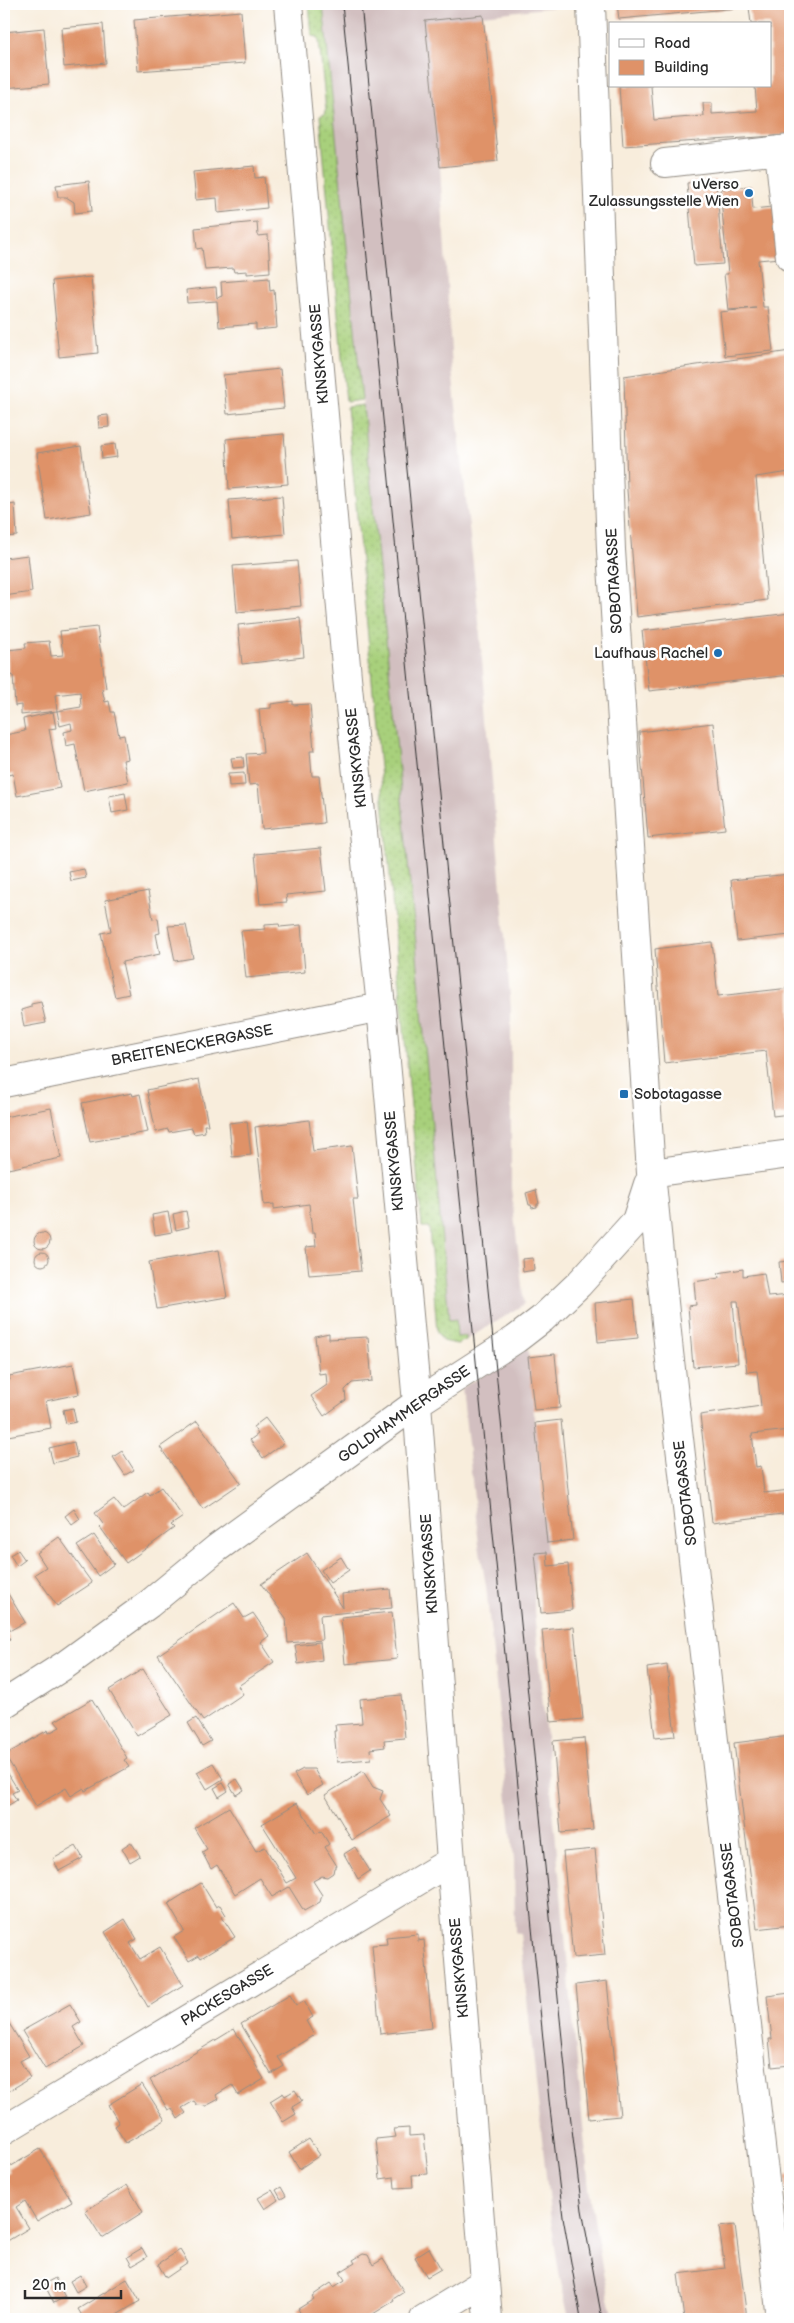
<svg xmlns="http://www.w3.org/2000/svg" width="794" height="2323" viewBox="0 0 794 2323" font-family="'Balsamiq Sans',sans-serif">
<defs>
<pattern id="grass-dots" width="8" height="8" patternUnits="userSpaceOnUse" patternTransform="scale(1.25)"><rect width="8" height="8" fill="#a8d07b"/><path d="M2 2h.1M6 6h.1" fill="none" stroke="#91b36a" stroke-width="1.8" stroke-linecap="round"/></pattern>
</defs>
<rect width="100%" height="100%" fill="#fff"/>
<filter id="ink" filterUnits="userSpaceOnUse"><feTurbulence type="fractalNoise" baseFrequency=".02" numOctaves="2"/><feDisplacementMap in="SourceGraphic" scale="10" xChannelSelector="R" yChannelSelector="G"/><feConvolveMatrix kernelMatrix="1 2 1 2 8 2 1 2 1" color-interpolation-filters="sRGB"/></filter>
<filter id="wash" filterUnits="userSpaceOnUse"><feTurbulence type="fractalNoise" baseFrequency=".0096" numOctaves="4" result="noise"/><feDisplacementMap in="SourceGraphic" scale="20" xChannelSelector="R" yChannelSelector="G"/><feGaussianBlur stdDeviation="1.12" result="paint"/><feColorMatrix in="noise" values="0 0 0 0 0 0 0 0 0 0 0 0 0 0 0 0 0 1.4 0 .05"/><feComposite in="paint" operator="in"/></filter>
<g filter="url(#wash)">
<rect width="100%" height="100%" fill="#f8eddc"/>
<!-- railway -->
<path fill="#d2bfc0" d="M323 4H565V6L425 21 440 167 452 369 478 611 511 1009V1188L524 1304 466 1340V1336L457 1337 449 1320 416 944Z
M528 1349 547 1552 535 1553 534 1611 589 2188 603 2273 614 2319H569L559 2273 550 2213 520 1934 515 1933 514 1859 486 1586 479 1545 462 1388Z"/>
<!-- grass -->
<path fill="url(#grass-dots)" stroke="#6a7e53" d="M309 4H323L362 400 346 402 320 116 325 114 326 110 319 41 318 37 312 36Z
M363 405 416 944 449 1320 456 1319 457 1337 466 1336V1340L457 1344 443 1341 437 1332 429 1227H422L347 407Z"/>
<g id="blocks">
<!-- building -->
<path fill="#df9268" d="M617 4H790V135L623 146 619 86H651L654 120 704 116 703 103H712V114L757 111 755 86H770V24H751L749 7 619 19Z
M241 11 245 63 138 71 134 20Z
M483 15 498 161 440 167 425 21Z
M103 24 106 63 64 67 61 28Z
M44 28 49 84 4 88V32Z
M254 166 255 178 264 177 267 208 218 213 217 198 196 200 193 172Z
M716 180 723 264 694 266 687 183Z
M89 181 92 211 75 213 74 202 66 197H58L56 185Z
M751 186 753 209 790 205V257L758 260 763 307H768L773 351 725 356 720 312 756 308 728 310 724 274H728L720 189Z
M257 222 258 236 268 235 270 272 247 274V271L234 272 233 268 205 270 202 248 197 249 195 228Z
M91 277 98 353 59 357 52 281Z
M269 278 270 291 274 290 277 328 256 330V324L219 327 217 301 187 303 186 290 216 287 217 298 222 296 221 282Z
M790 351V472L756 477 767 600 637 617 627 490 624 376Z
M280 369 284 408 227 414 223 375Z
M108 415 109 427 99 428 98 416Z
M284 434 288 484 229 489 226 439Z
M115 444 117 457 102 459 101 446Z
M81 446 91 513 47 520 37 453Z
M282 496 285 534 232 539 229 500Z
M15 504 17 536 4 537V506Z
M28 555 32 592 4 596V558Z
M297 561 301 606 237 612 233 566Z
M790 613V675L649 691 642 631Z
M300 618 304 657 242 664 238 625Z
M97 627 106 688 102 689 105 702 109 701 111 712H114L119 736 124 735 128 759 123 760 128 782 84 791 75 744 66 746 64 732 72 730 71 723 60 726 57 711 81 707 80 692 55 695 57 711 21 715V705L15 706 13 675 9 676 7 650 26 648 25 643 49 641 51 656 63 655 60 631Z
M293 701V705L310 704 314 751H310L312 776H319L324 823 262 829 258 784 249 785 246 754 263 753 259 709 271 708V704Z
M53 712 56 728 49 729 60 788 17 796 13 774 7 775 4 758V744L7 743 5 735 25 731 23 719Z
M713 723 725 829 648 838 639 732Z
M243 757 244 767 233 768 231 758Z
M244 773 245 785 229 786 228 774Z
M125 793 128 810 112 813 109 796Z
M321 848 326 891 286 895 287 902 260 904 255 854Z
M84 869 86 878 71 881 69 872Z
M790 874V935L737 941 731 880Z
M148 891 153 919 158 918 160 933 156 934 160 954 122 962 129 994 115 997 101 933 111 931 105 900Z
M279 924 280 927 301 925 305 972 246 978 241 931 265 929V925Z
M186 925 193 958 175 961 168 926Z
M712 942 718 996 790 988V1114L773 1116 766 1051 664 1063 655 949Z
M41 1002 46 1023 24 1027 21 1010 31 1007V1004Z
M199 1079 208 1125H204L205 1132 194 1134 192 1128 169 1132 168 1129 156 1132 147 1090Z
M132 1093 133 1096 140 1094 148 1132 90 1142 82 1103Z
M51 1108 61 1158 8 1169 4 1150V1117Z
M309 1120 313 1151 352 1146 358 1199H353L361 1271 309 1275 306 1247 316 1246 315 1233H312L309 1204 274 1209V1204L264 1205 255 1127Z
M247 1121 251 1155 232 1157 229 1123Z
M536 1190 539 1204H537V1207L532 1208 531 1205H529L526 1193Z
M186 1211 189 1227 176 1230 173 1214Z
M168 1212 172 1232 155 1235 152 1215Z
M34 1241a8 8 0 1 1 16 0a8 8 0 1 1-16 0Z
M219 1250 227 1297 157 1309 149 1262Z
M35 1259a7 7 0 1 1 14 0a7 7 0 1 1-14 0Z
M533 1258 534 1270 523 1272 522 1259Z
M790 1261V1282L781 1283 779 1262Z
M743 1269V1276L764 1273 768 1297 790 1295V1430L752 1434 756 1467 761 1466 764 1493 790 1490V1513L712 1523 700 1415 761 1406 757 1371 747 1372 738 1301H733L738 1363 693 1367 688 1306 696 1305 694 1282 719 1278 718 1273Z
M634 1299 638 1338 598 1342 595 1303Z
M329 1333V1339L368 1337 372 1381 352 1383 345 1390 346 1400 324 1416 311 1396 327 1385 326 1373 319 1374 315 1336Z
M555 1354 560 1408 534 1410 528 1357Z
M73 1364 79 1394 46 1401 51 1428 8 1436 4 1417V1381L10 1380 9 1376Z
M73 1408 76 1422 66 1424 63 1410Z
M265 1418 284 1443 263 1458 250 1440 258 1434 253 1427Z
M561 1420 573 1540 547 1543 535 1423Z
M197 1421 241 1483 203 1509 160 1447Z
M74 1442 77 1457 53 1463 49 1448Z
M122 1451 134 1470 125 1475 113 1457Z
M161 1487 183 1517 171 1525 174 1528 126 1563 100 1527 103 1524 95 1513 114 1499 123 1510 148 1492 150 1495Z
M74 1509 80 1519 72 1525 65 1516Z
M94 1535 114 1564 98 1576 77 1546Z
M59 1537 92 1583 57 1606 35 1574 46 1567 37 1553Z
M18 1550 25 1560 17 1566 10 1555Z
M547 1552 548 1566 568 1564 572 1610 541 1613 535 1553Z
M307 1553 343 1608 342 1594 390 1589 392 1608 320 1615 322 1640 288 1643 286 1618 261 1584Z
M341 1557 349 1570 330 1583 321 1570Z
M4 1587 25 1622 11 1630 4 1620Z
M234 1603 244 1618 253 1613 269 1636 261 1642 274 1662 238 1686 243 1694 203 1721 158 1655Z
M392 1612 397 1659 345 1664 341 1617Z
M574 1627 583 1719 551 1722 542 1630Z
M4 1629 10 1639 4 1643Z
M320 1642 322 1660 298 1664 295 1645Z
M667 1665 675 1736 655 1738 647 1668Z
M143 1669 172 1715 137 1736 109 1690Z
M401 1695 405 1738 384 1740 385 1747 370 1749 371 1759 337 1762 334 1731H336L335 1725 362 1723 360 1699Z
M92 1699 127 1758 124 1760 129 1767 85 1791 84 1788 71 1796 66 1788 36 1806 5 1755 48 1730 49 1733 60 1727 55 1721Z
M196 1718 211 1741 202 1746 188 1723Z
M790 1736V1925L757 1929 734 1743Z
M584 1738 593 1830 561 1833 553 1741Z
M213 1763 223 1779 207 1789 197 1772Z
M303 1769H314L323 1785 307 1795 294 1774Z
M363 1771 373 1787 383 1791 380 1799 391 1816 352 1840 325 1795Z
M7 1772 18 1790 12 1793 17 1800 4 1808V1773Z
M237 1779 244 1790 236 1795 229 1784Z
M223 1783 228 1791 219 1797 214 1788Z
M297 1803 316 1834 321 1831 329 1844 325 1847 337 1866 334 1868 333 1873 327 1877 322 1876 313 1881 322 1895 320 1902 304 1911 289 1887 272 1897 260 1878 235 1894 217 1865 211 1869 202 1852 207 1849 194 1828 229 1807 256 1851 265 1847 287 1883 296 1878 262 1824Z
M131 1842 140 1856 130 1862 122 1848Z
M76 1846 83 1858 59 1871 53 1859Z
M355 1847 370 1871 358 1879 344 1854Z
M595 1849 605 1955 573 1958 563 1852Z
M201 1883 216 1907 220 1905 226 1915 222 1917 235 1937 201 1958 199 1955 189 1961 174 1937 184 1931 168 1904Z
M125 1919 137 1939 130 1943 140 1959 160 1947 183 1985 148 2007 105 1932Z
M418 1934V1941L424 1940 432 2028 380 2034 372 1945 387 1944 386 1937Z
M607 1981 620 2116 589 2119 576 1985Z
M790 1993V2065L772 2067 769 2039H772L767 1996Z
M290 1995 296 2005 304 2001 313 2017 306 2021 314 2035 278 2057 284 2066 271 2074 241 2024Z
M70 2004 81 2022 73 2027 84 2046 45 2069 22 2031Z
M4 2015 29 2056 20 2061 30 2078 4 2094Z
M234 2029 264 2079 238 2095 232 2085 216 2095 219 2099 206 2106 197 2105 194 2101 182 2108 186 2113 178 2119 172 2108 168 2110 150 2080Z
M142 2084 165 2120 126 2143 115 2126 119 2123 108 2105Z
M295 2090 302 2101 292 2107 296 2114 283 2122 270 2101 283 2093 285 2096Z
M409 2128V2136L424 2135 428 2174 412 2175 413 2187 395 2188 394 2177 380 2179 376 2139 396 2137 394 2129Z
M309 2139 320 2155 299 2169 289 2152Z
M40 2149 72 2201 37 2221 25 2201 16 2207 29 2228 4 2243V2175L10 2171 8 2168Z
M790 2175V2207H789L785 2176Z
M127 2185 143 2212 102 2238 85 2211Z
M281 2187 286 2196 281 2199 276 2190Z
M272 2190 278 2200 265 2209 258 2198Z
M735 2225 747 2319H684L678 2274 725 2268 719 2227Z
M142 2248 147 2257 132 2266 127 2257Z
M429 2248 441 2269 427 2277 415 2257Z
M180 2250 188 2263 166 2278 158 2264Z
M363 2254 368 2255 373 2265 383 2259 404 2292 393 2299 394 2301 365 2319H304L298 2309 314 2299 312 2296 331 2283 334 2287 345 2280 340 2272 355 2263 353 2260Z
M80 2275 86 2286 76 2292 70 2281Z
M55 2278 65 2297 54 2303 44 2284Z
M127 2279 140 2301 115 2316 117 2319H84L78 2309Z"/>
</g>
</g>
<g filter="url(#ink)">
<use href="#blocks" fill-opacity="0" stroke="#928c84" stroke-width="1"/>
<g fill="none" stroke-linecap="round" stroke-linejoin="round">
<!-- minor casing -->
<g stroke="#928c84" stroke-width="30">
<path id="minor" d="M288 4 347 677 381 1007 417 1403 451 1861 488 2319
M591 4 611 550 651 1173 669 1352 781 2319
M779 150 790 257
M665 163 790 149
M4 1083 381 1007
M651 1173 790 1154
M4 1704 65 1665 149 1604 217 1548 417 1403 516 1339 542 1319 579 1284 636 1221 648 1184
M4 2130 451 1861
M424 2319 485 2282"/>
</g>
<!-- minor -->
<use href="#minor" stroke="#fff" stroke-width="28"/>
<!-- tram -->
<path stroke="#2b2b2b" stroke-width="1" d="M342 4 549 2100 563 2217 581 2319
M361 4 567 2089 582 2210 602 2319"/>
</g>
</g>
<!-- markers -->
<g fill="#1f6fb2" stroke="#fff" stroke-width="2">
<circle cx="749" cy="193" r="5"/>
<circle cx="718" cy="653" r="5"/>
<rect x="619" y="1089" width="10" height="10" rx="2.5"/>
</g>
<g text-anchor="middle" stroke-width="5" stroke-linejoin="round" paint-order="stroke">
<!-- poi labels -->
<g font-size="15" fill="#2b2b2b" stroke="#fff" text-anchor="end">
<text x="739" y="189">uVerso<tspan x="739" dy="17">Zulassungsstelle Wien</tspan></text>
<text x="708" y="658">Laufhaus Rachel</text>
<text x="634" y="1099" text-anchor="start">Sobotagasse</text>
</g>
<!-- street labels -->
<g font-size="15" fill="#2b2b2b" stroke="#fff">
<text transform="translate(319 354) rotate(-95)" y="5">KINSKYGASSE</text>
<text transform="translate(614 581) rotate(-93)" y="5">SOBOTAGASSE</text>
<text transform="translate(356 758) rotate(-96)" y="5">KINSKYGASSE</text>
<text transform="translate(192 1045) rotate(-11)" y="5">BREITENECKERGASSE</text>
<text transform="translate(394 1161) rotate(-95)" y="5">KINSKYGASSE</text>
<text transform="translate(404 1414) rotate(-35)" y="5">GOLDHAMMERGASSE</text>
<text transform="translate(685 1493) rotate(-97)" y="5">SOBOTAGASSE</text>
<text transform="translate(429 1564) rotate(-94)" y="5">KINSKYGASSE</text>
<text transform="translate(732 1895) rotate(-97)" y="5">SOBOTAGASSE</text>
<text transform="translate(459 1968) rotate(-95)" y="5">KINSKYGASSE</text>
<text transform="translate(227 1995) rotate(-31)" y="5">PACKESGASSE</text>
</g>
</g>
<!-- margin -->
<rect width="794" height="2323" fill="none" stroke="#fff" stroke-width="20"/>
<!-- legend -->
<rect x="609" y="22" width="162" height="65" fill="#ffffff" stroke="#aaaaaa"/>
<rect x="619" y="39" width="25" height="8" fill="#ffffff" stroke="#aaaaaa"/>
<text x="654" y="48" font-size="15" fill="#2b2b2b">Road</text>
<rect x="619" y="60" width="25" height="15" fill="#df9268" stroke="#aaaaaa"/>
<text x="654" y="72" font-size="15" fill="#2b2b2b">Building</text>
<!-- scale -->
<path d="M25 2290v8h96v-8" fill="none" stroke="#2b2b2b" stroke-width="2.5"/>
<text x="32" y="2290" font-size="15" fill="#2b2b2b" stroke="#ffffff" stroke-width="4" paint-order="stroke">20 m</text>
</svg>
